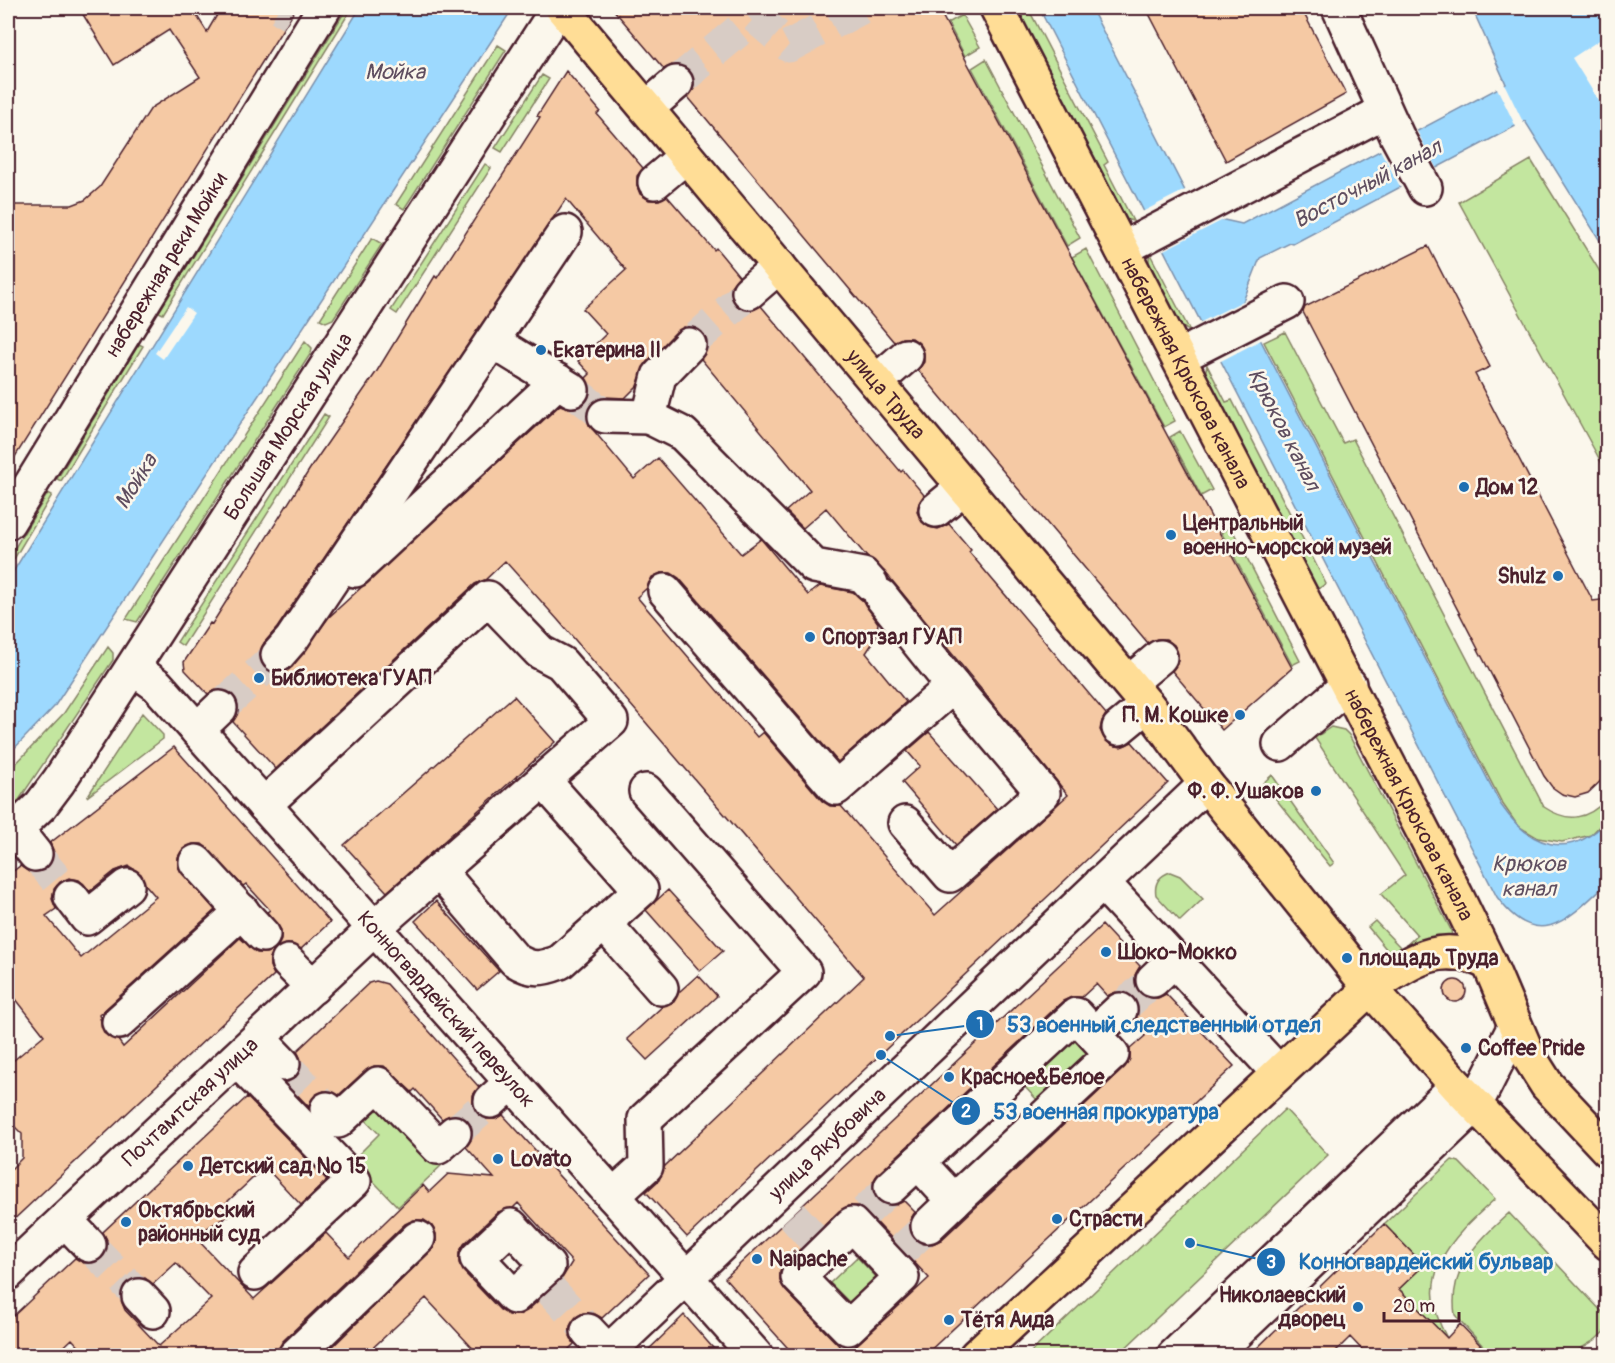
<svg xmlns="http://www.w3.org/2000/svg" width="1615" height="1363" viewBox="0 0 1615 1363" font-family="Pangolin,sans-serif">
<rect width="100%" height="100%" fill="#fbf7ec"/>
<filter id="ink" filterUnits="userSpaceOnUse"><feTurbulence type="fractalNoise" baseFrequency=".0167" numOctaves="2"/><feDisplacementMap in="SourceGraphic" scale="12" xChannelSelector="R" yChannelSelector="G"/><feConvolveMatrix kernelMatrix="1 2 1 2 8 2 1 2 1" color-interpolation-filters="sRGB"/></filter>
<g filter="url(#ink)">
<!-- green -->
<path fill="#c3e69f" stroke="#868265" stroke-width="1.5" d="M347 8H352L163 314 159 312Z
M1012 8H1028L1108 162 1104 165 1133 221 1125 219 1118 213Z
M962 15 980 47 965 56 948 23Z
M498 45 506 50 404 209 396 204Z
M986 59 1080 238 1067 246 972 68Z
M542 75 549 79 502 152 495 148Z
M1531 160 1607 283V473L1459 202Z
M485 164 491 168 397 314 391 310Z
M372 238 382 244 333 319 326 322 320 319Z
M1086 249 1175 421 1164 427 1072 257Z
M1150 254 1190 331C1171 325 1143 272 1150 254Z
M1285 332 1343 443 1353 439 1544 807C1568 823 1587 820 1607 799V818L1591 835 1562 842 1538 838 1518 826 1502 803 1264 342Z
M305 341 312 348 311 353 139 619 137 622 126 619Z
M139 344 143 346 61 481 57 479Z
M1207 365 1226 402 1232 400 1326 584 1313 592 1204 378Z
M324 414 329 417 183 646 177 642Z
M1180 431 1212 490 1201 496 1170 437Z
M48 493 52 495 8 569V559Z
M1231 527 1300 661 1292 665 1221 532Z
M108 647 113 653V660L19 800 8 809V772L64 713Z
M142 713 163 735V739L87 797Z
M1331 727 1344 730 1349 735 1451 930 1452 937 1397 956 1387 950 1368 927 1375 921 1402 949 1417 935 1381 894 1405 875 1315 738Z
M1272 775 1334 863 1330 866 1263 783Z
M1170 872 1180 876 1203 899 1180 921 1156 895C1154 884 1159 876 1170 872Z
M1077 1034 1092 1050 1038 1101 1023 1085Z
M382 1100 444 1163 398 1207 353 1160 379 1134 364 1118Z
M1285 1109 1328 1155 1118 1355H1028Z
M1452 1160 1459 1162 1495 1199C1450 1239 1412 1277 1447 1338L1399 1289 1424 1265 1384 1224Z
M1509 1213 1607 1317V1329L1595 1340 1570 1355H1491L1455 1315C1448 1269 1477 1242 1509 1213Z
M857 1257 879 1280 853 1306 830 1283Z"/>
<!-- water -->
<path fill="#9dd9fe" stroke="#7c8faa" stroke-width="1.5" d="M360 8H513L54 707 8 755V580Z
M1039 8H1091L1197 214 1242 224 1506 84 1472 8H1607V252L1525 121 1293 244 1290 243 1260 258 1242 304 1501 805C1530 847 1569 861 1607 821V883C1570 918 1538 954 1497 897Z"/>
<!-- pier -->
<path fill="#fbf7ec" d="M1607 35V114L1572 58Z
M1499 73 1526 128 1524 125 1517 129 1496 86 1503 82Z
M1416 129 1438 171 1402 190 1379 148Z
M1187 189 1199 211 1227 218 1162 251 1142 212Z
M1247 299 1245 304 1263 339 1219 362 1199 323Z
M186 307 194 313 163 359 155 353Z"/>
<!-- building -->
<path fill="#f5c9a4" stroke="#4a1f2b" stroke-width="1.5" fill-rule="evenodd" d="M79 8H192L207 32 221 8H296L8 468V205H72L85 200 100 187 151 108 200 77 169 30 114 65Z
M612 8H938L1292 668 1222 730 1172 671 1177 664 1178 654 1174 645 1166 639H1157L1148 643 918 370 924 362V353L920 344 912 338H902L894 342 688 97 694 89V80L691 71 682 65H672L664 69Z
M1146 8H1301L1346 94 1226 161Z
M566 71 600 111 597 114 643 168 637 176V186L640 194 649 200H659L667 196 714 250 716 248 739 276 731 286V296L735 304 743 310H753L761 306 901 472 903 470 924 495 919 503 917 512 922 522 929 527 938 529 949 524 971 550 969 552 1106 714 1102 721 1100 730 1105 740 1112 745 1121 747 1132 742 1168 783 687 1237 646 1192 659 1180 665 1166 864 977 558 620 505 561 485 580 475 584 276 769 233 722 238 713V703L234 696 225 690H216L208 694 185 670 184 662 210 623 212 624 313 464 377 371 435 276 437 278 540 117 537 116ZM566 199 626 270 583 309 606 334 578 361 590 374 586 378 591 390 588 400 581 406 572 409 560 405 329 617 292 667 283 673 272 672 261 683 255 678 263 665 260 652 264 643 277 628ZM684 327H694L702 332 707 339V349L701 359 810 490 786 511 803 528 826 508 867 557 885 572 1068 795 935 915 841 806H830L822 801 763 732 757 737 637 597 647 588 652 577 661 573H671L679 578 838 762 906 702 866 653 876 638 878 623 863 601 853 592 820 586 808 595 761 539 741 554 658 458 634 479 589 425 586 416 589 406 596 400 605 397 625 398 637 386 646 363 676 332Z
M1428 246 1490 367 1475 374 1593 601 1608 599V774L1588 793 1575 797 1562 794 1552 787 1544 776 1303 312 1305 307Z
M514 696 555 742 387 892 344 845Z
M929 732 997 809 956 845 902 782 920 766 907 751Z
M174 747 330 922 301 949 292 944 277 948 281 940V930L267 912 270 910 246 884 243 886 202 844H193L183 849 178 857V867L215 910 99 1015 105 1034 118 1040 123 1047 240 938 257 953H266L274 950 270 958V966L274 975 8 1225V1172L22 1158V1134L8 1120V1065L44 1035 8 989V875L20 866 29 872 37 873 46 869 53 860 54 852 50 843ZM129 866 141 874 145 884 156 897 81 958 46 916 56 909 52 899 54 889 60 882 69 878 79 880 90 891 115 871Z
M668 890 723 951 700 971 646 910Z
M436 901 499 971 477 990 415 921Z
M1102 925 1140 966 1135 975V985L1139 992 1148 998H1158L1166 994 1234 1066 924 1356H795L725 1278ZM1096 984 1107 996 1116 992H1126L1134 998 1138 1005V1015L1133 1023 1145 1036 1130 1049V1059L1125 1067 941 1240 932 1244H923L915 1239 910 1230V1220L915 1212 904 1201 896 1205H886L877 1199 873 1191V1182L878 1174 1063 1001 1072 997H1082ZM848 1206H859L866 1211 929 1278 847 1354 785 1290 780 1281V1271L785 1264 839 1211Z
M698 975 717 996 647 1060 627 1039 663 1006 674 1002 679 992Z
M1444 991a11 11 0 1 1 22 0a11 11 0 1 1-22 0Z
M376 981 387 984 479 1087 473 1095V1104L478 1114 486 1119H495L503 1115 649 1274 602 1318 593 1313H583L576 1317 570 1326V1336L574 1344 562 1356H480L426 1298 364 1356H323L431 1251 436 1243V1234L432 1226 424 1220H414L405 1224 282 1342 277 1356H264L252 1349 246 1356H88L72 1339 54 1356H8V1321L75 1258 84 1263H94L102 1259 107 1250V1240L103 1232 247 1097 327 1180 301 1205 265 1167 226 1203 231 1214 194 1236 254 1299 326 1233 349 1257 423 1185 429 1192 448 1174 494 1178 466 1147 471 1140 472 1130 468 1120 461 1116 451 1115 442 1119 415 1089 412 1092 384 1066H374L366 1070 339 1095 324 1091 315 1095 309 1107 285 1082 296 1078 301 1070V1060L297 1051 369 983ZM518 1203 572 1262 561 1280 527 1311 519 1315H509L500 1310 463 1271 459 1263V1253L464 1244 498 1212 513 1208ZM176 1263 211 1299 159 1346 125 1310 121 1300V1291L126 1283 135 1278H145L153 1284Z
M1384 1224 1424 1265 1399 1289 1447 1338 1460 1324 1491 1356H1368L1350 1337 1331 1356H1249Z
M684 1315 720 1356H642L674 1325Z"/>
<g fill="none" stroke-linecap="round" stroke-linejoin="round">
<!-- minor-tunnel -->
<path stroke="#d8ccc5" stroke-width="33" stroke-dasharray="33 16" stroke-linecap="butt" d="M279 8 291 15
M676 83 755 17 789 46 861 8
M689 345 749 292
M572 390 605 416
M220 708 278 655
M35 854 71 897
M1120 1010 1153 980
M283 1064 327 1109
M454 1133 491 1101
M865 1212 891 1187
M792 1215 819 1245
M89 1245 139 1296
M902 1250 928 1226
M546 1285 588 1331"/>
<!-- minor casing -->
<g stroke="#4a1f2b" stroke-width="38">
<g id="minor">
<path d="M1339 8 1397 136 1425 188"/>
<path d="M647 108 676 83"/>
<path d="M655 182 686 156"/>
<path d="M1122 249 1385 111"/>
<path d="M749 292 779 266"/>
<path d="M492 341 572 390"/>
<path d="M1179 357 1287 302"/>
<path d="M876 382 906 356"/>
<path d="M605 416 649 417 659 376 689 345"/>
<path d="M649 417 683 434 814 566 863 575 871 584"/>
<path d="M936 510 964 487"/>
<path id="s1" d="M8 522 324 8"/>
<path d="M355 570 558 381"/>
<path d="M665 591 836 788 953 686 881 596"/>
<path d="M278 655 292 639 565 232"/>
<path id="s2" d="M133 668 157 685 756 1356"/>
<path d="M1129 683 1160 657"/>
<path d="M1119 728 1147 705"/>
<path d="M197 730 220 708"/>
<path d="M1280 744 1349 684"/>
<path d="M905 823 950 875 1043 793 953 686"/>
<path d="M16 830 35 854"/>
<path id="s3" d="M8 837 41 805 59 781 558 8"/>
<path d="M196 862 263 935"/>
<path d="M439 871 515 960C532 971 542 969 560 962L641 890 543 780"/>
<path d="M1102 882 1278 1072"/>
<path d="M71 897 87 918 127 886"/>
<path d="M604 923 661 988"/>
<path d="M288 962 313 987"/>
<path d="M1153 980 1174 960"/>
<path d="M1076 1015 1112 1054 954 1201 918 1162Z"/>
<path d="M119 1022 242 911"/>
<path d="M1094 1034 1120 1010"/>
<path d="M258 1038 283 1064"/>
<path d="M236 1059 354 1181 255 1273"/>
<path d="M491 1101 512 1082"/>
<path d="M327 1109 338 1121 378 1084 438 1147 454 1133"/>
<path d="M891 1187 918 1162"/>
<path d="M613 1196 646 1166 645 1119 804 972 646 791"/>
<path d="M65 1220 89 1245"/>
<path d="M852 1224 902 1277 848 1328 798 1277Z"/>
<path d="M511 1226 548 1266 514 1297 477 1258Z"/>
<path d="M928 1226 954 1201"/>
<path id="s4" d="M8 1273 393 911 611 721 561 663 540 652 488 598 264 805"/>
<path d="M139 1296 153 1311"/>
<path d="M588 1331 608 1352"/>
<path d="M295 1356 418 1238"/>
<path id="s5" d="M604 1356 1206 784"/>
<path d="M1174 1356 1457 1086"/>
<path d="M1212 1356 1475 1105 1515 1026"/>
</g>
</g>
<!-- major casing -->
<g stroke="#4a1f2b" stroke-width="38">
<g id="major">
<path id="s6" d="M562 8 1152 711 1206 784 1370 988 1457 1086 1608 1243"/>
<path id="s7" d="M997 8 1456 895 1489 963 1528 1055 1547 1085 1608 1150"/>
<path d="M976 1356 1370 988C1413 961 1438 939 1489 963"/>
</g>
</g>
<!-- minor -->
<use href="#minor" stroke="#fbf7ec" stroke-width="33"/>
<!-- major -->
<use href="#major" stroke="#ffdd96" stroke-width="33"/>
</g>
</g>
<!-- markers -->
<g fill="#1f6fb2" stroke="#fbf7ec" stroke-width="2">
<circle cx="541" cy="350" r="6"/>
<circle cx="1464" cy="487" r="6"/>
<circle cx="1171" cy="535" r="6"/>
<circle cx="1558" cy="576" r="6"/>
<circle cx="810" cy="637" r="6"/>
<circle cx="259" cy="678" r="6"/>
<circle cx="1240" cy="715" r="6"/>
<circle cx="1316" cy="791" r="6"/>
<circle cx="1106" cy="952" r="6"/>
<circle cx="1347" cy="958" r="6"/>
<circle cx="1466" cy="1048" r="6"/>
<circle cx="949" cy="1077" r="6"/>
<circle cx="498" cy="1159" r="6"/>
<circle cx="188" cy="1166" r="6"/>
<circle cx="1057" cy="1219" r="6"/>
<circle cx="126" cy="1222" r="6"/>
<circle cx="757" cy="1259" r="6"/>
<circle cx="1358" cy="1307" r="6"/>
<circle cx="949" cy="1320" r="6"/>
</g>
<g text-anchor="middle" stroke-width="5" stroke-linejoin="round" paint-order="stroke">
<!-- street labels -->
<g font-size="21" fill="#4a1f2b" stroke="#fbf7ec">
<text dy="7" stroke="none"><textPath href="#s1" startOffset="302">набережная реки Мойки</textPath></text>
<text dy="7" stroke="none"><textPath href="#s7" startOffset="411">набережная Крюкова канала</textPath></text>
<text dy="7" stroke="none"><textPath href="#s6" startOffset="504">улица Труда</textPath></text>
<text dy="7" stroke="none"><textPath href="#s3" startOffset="498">Большая Морская улица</textPath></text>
<text dy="7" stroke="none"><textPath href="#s7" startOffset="897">набережная Крюкова канала</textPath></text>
<text dy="7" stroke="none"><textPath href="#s2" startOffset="464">Конногвардейский переулок</textPath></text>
<text dy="7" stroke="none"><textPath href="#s4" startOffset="250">Почтамтская улица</textPath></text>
<text dy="7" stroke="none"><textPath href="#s5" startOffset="308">улица Якубовича</textPath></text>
</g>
<!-- poi labels -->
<g font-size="21" font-weight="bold" fill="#4a1f2b" stroke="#fbf7ec" text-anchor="start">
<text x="553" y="357">Екатерина II</text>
<text x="1476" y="494">Дом 12</text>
<text x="1183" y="530">Центральный<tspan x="1183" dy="24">военно-морской музей</tspan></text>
<text x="1546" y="583" text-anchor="end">Shulz</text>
<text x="822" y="644">Спортзал ГУАП</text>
<text x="271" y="685">Библиотека ГУАП</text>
<text x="1228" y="722" text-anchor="end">П. М. Кошке</text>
<text x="1304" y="798" text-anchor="end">Ф. Ф. Ушаков</text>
<text x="1118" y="959">Шоко-Мокко</text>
<text x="1359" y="965">площадь Труда</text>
<text x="1478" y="1055">Coffee Pride</text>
<text x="961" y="1084">Красное&amp;Белое</text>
<text x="510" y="1166">Lovato</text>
<text x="200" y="1173">Детский сад № 15</text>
<text x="138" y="1217">Октябрьский<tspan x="138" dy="24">районный суд</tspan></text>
<text x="1069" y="1226">Страсти</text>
<text x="769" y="1266">Naipache</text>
<text x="1346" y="1302" text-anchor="end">Николаевский<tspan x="1346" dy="24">дворец</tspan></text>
<text x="961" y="1327">Тётя Аида</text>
</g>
<!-- water labels -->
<g font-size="22" font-style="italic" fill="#5f4e60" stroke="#fbf7ec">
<text x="395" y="79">Мойка</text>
<text transform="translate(1367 183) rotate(-28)" y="8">Восточный канал</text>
<text transform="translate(1285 429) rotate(63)" y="8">Крюков канал</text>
<text transform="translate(135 481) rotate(-58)" y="8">Мойка</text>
<text x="1529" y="871">Крюков<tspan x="1529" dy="25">канал</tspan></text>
</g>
</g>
<!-- callouts -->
<path fill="none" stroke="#1f6fb2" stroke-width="2" d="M890 1036L980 1024M881 1055L966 1111M1190 1243L1271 1262"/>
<g fill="#1f6fb2" stroke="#fbf7ec" stroke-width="2">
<circle cx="890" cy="1036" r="6"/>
<circle cx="881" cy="1055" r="6"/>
<circle cx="1190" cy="1243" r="6"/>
<circle cx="980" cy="1024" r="15"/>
<circle cx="966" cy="1111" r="15"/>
<circle cx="1271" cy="1262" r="15"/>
</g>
<g font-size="18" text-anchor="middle" font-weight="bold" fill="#fff">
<text x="980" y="1030">1</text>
<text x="966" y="1117">2</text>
<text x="1271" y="1268">3</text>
</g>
<g font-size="22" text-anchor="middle" font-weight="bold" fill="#1f6fb2" stroke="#fbf7ec" stroke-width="5" stroke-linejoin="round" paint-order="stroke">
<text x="1164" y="1032">53 военный следственный отдел</text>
<text x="1106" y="1119">53 военная прокуратура</text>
<text x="1426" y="1269">Конногвардейский бульвар</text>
</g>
<!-- margin -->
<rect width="1615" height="1363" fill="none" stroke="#fbf7ec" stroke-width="30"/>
<rect x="15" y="15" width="1585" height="1333" fill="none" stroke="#4a1f2b" stroke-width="2" filter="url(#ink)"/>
<!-- scale -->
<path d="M1384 1312v9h75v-9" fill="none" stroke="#4a1f2b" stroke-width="3"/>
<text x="1393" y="1312" font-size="18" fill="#4a1f2b" stroke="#fbf7ec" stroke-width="4.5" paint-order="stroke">20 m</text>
</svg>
